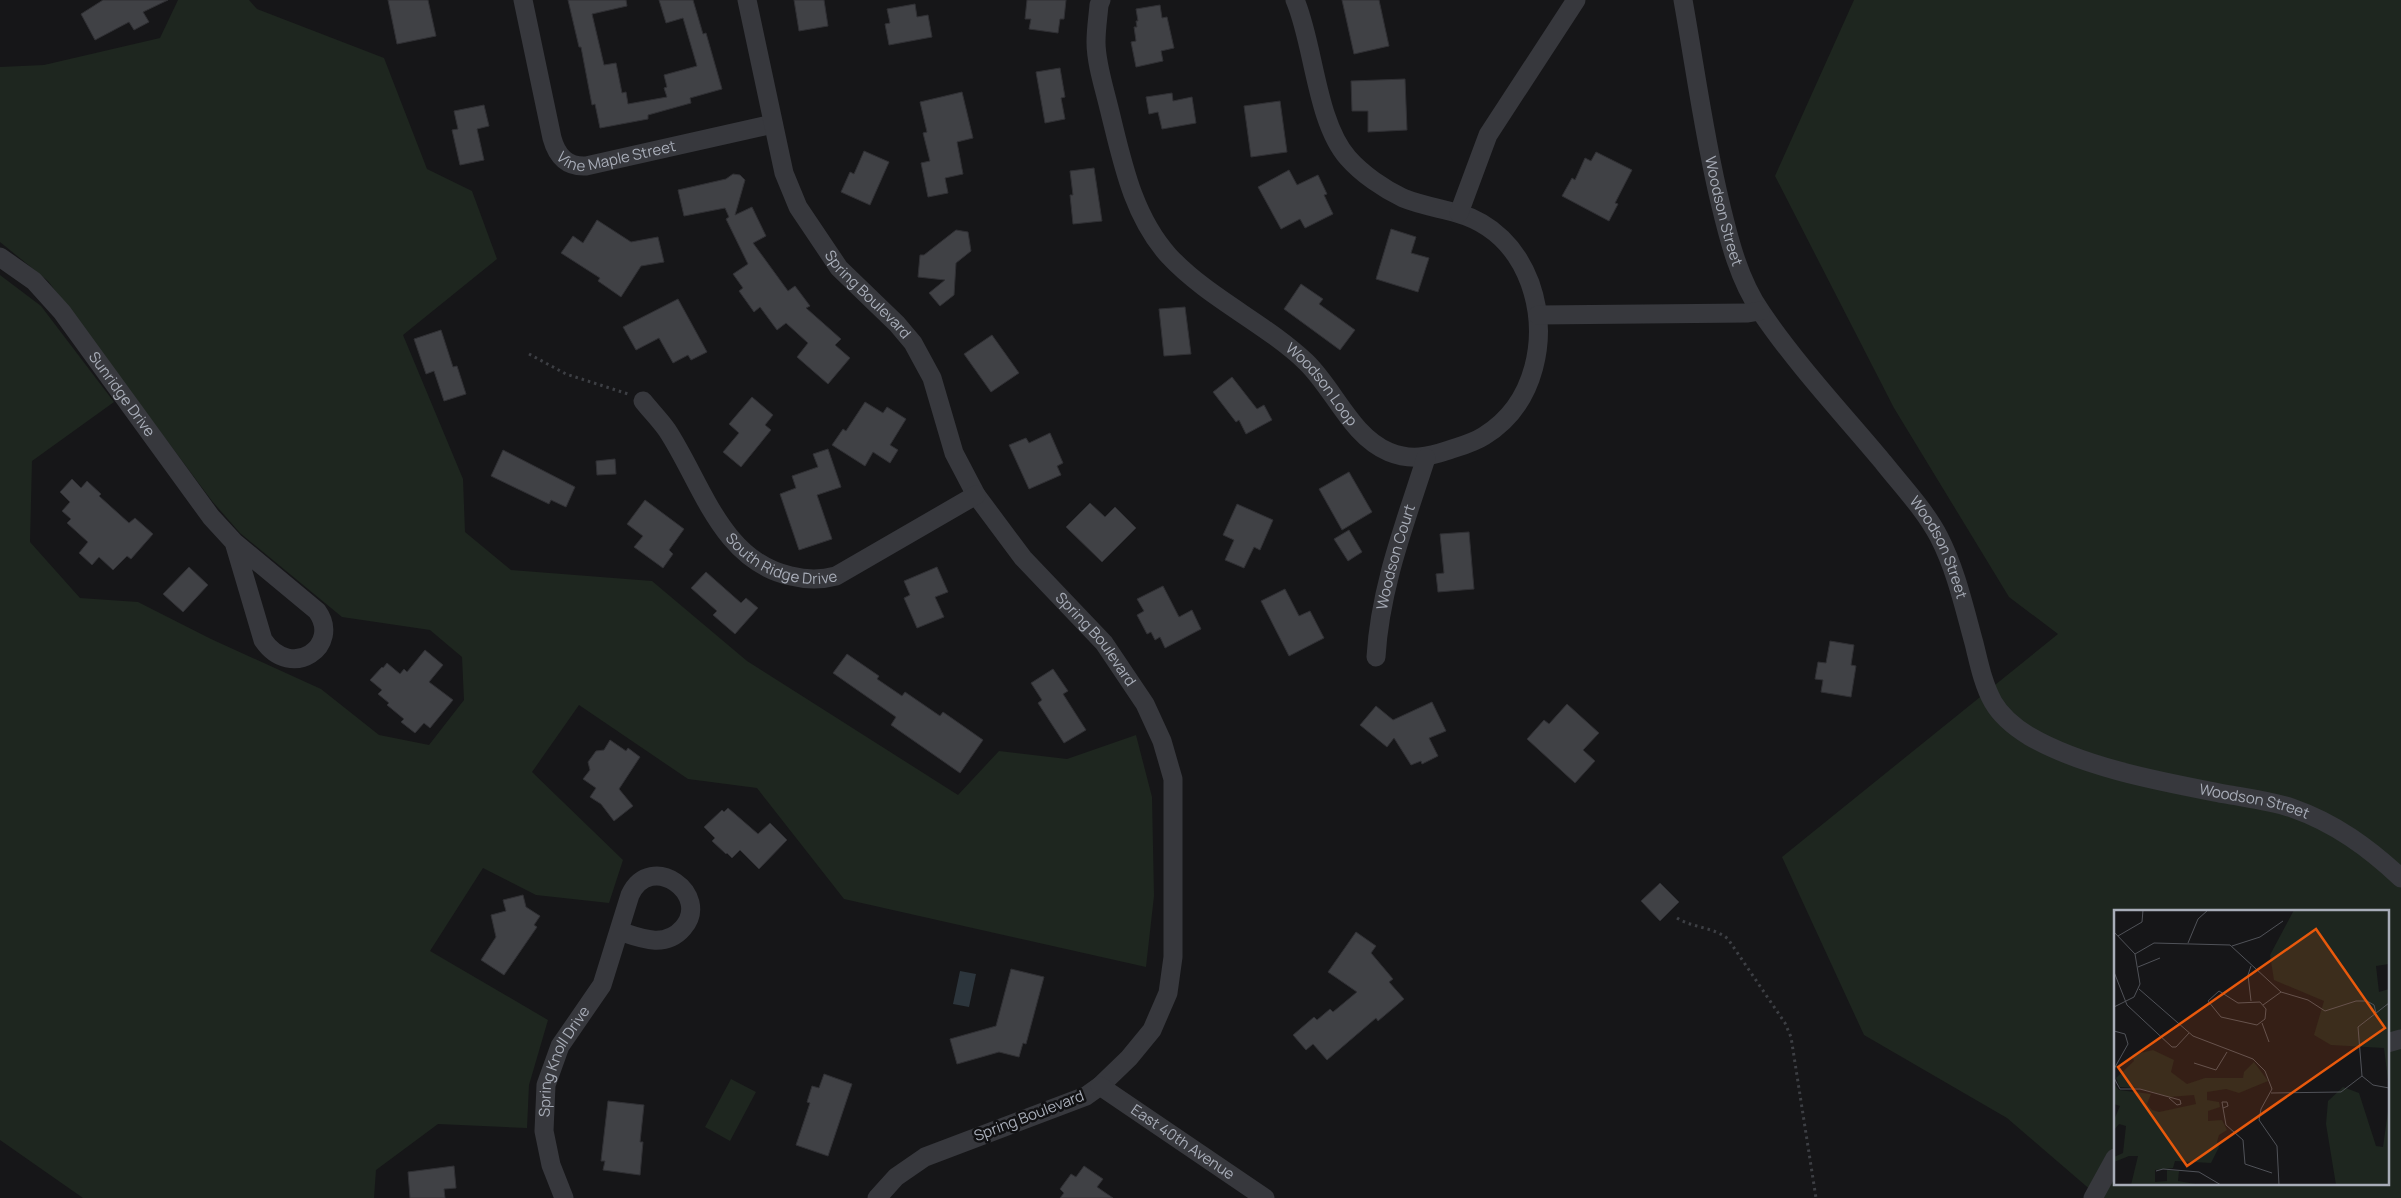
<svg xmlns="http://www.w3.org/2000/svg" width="2401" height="1198" viewBox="0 0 2401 1198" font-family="Manrope,sans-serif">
<rect width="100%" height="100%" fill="#161618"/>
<!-- green -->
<path fill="#1e261f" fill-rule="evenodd" d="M178 0H249L257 9 384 58 427 169 472 191 497 259 403 335 463 479 465 532 511 570 652 581 747 661 958 795 999 751 1067 759 1136 735 1152 797 1154 896 1146 967 844 899 757 788 688 779 579 705 532 772 623 860 609 903 536 895 483 868 430 951 548 1020 529 1085 527 1128 438 1124 376 1170 374 1198H83L0 1140V275L41 306 114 402 32 461 30 542 80 598 138 602 211 639 321 689 379 735 429 745 464 700 462 657 430 630 342 617 240 533 212 501 48 281 0 242V67L44 65 160 38Z
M1854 0H2401V1198H2100L2007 1118 1864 1035 1782 857 2058 634 2009 597 1894 408 1775 176ZM2115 912H2387V1184H2115Z
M731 1079 756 1092 730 1141 705 1127Z"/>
<!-- water -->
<path fill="#2c353c" d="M960 971 976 974 969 1007 953 1004Z"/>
<!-- building -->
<path fill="#404145" stroke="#303034" d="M103 0H168L143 12 149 22 134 30 129 22 95 40 81 14Z
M388 0H428L436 36 397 44Z
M568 0H626L627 6 592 14 604 65 616 63 622 93 626 92 628 104 667 97 664 88 667 87 664 75 697 66 683 18 666 23 659 0H693L703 34 706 33 722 89 690 98 691 103 648 115V119L600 128 595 104 592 105 581 47H579Z
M794 0H824L828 26 799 31Z
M1027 0H1066L1064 19H1060L1058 33 1029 29 1031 19H1025Z
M1342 0H1379L1389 46 1354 54Z
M915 4 917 17 928 15 932 37 889 45 885 24 890 23 887 9Z
M1160 5 1162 18 1167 17 1174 48 1161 51 1163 61 1136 67 1131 42 1136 41 1134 27H1137L1136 21H1138L1136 9Z
M1060 68 1065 97 1061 98 1065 119 1045 123 1036 72Z
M1405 79 1407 130 1368 132V111H1352L1351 81Z
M962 92 973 138 957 142 963 174 945 178 948 193 928 197 921 163 930 161 923 133 927 132 920 102Z
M1172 93 1173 101 1192 97 1196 123 1162 129 1158 112 1149 114 1146 97Z
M1280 101 1287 152 1251 157 1244 106Z
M484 105 489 126 477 129 484 160 460 165 452 130 458 129 454 111Z
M864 151 889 162 870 205 841 192 850 172 854 174Z
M1596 152 1632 170 1615 203 1618 204 1609 221 1562 196 1572 178 1575 180 1585 158 1591 161Z
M1094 168 1102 221 1073 224 1070 195H1073L1070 171Z
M1289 170 1297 185 1318 175 1327 194 1324 195 1333 214 1305 228 1300 219 1281 229 1258 187Z
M733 174 740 175 745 180 735 215 752 207 766 236 753 243 788 291 795 286 810 306 806 308 841 339 835 345 850 358 828 384 797 357 808 343 786 323 777 330 760 307 754 312 739 291 743 288 733 274 748 264 726 219 729 217 725 208 684 216 678 190 726 179Z
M597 220 631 242 658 237 664 262 641 266 621 297 598 281 600 278 561 253 573 236 583 243Z
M1391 229 1416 237 1411 253 1429 258 1418 292 1376 279Z
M956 230 968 232 971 251 956 263 954 295 940 306 929 293 945 280 918 277 920 255H924Z
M1301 284 1323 299 1319 304 1355 330 1340 350 1284 309Z
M678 299 707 352 691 360 688 355 673 363 659 338 636 350 623 327Z
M1185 307 1191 354 1164 356 1159 309Z
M441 330 453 367 457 366 466 394 444 401 434 371 426 374 414 339Z
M992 335 1019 373 991 392 964 354Z
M1232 377 1257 409 1264 405 1272 420 1246 434 1239 420 1236 422 1213 392Z
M752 397 773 415 765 425 771 430 741 467 723 452 739 433 729 424Z
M865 402 883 413 887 407 906 419 890 445 898 450 890 463 873 452 865 466 832 445 843 429 846 431Z
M1050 433 1063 463 1057 466 1061 475 1029 489 1009 445 1026 438 1029 443Z
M828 449 841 487 817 495 832 539 799 550 780 494 796 488 792 476 818 467 813 454Z
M503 450 575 487 566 507 551 500 549 504 491 476Z
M615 459 616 474 597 475 596 461Z
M1349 472 1372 512 1342 530 1319 489Z
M72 479 81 488 87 481 101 494 99 496 129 523 135 518 153 534 131 559 127 556 113 570 99 557 92 565 79 553 88 542 67 523 71 519 62 511 70 502 60 492Z
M645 500 684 529 669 550 673 554 663 568 634 547 643 536 627 524Z
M1090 503 1105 517 1115 507 1136 528 1102 562 1066 527Z
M1237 504 1273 520 1260 550 1254 547 1244 568 1225 560 1234 540 1223 535Z
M1349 530 1362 552 1348 561 1334 539Z
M1469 532 1474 589 1438 592 1436 574 1444 573 1440 534Z
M189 567 208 585 183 612 163 594Z
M937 567 948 592 935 597 944 617 917 628 904 598 910 595 904 581Z
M706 572 741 603 746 598 758 608 735 634 713 615 717 611 691 588Z
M1163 586 1179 617 1192 610 1201 629 1165 648 1160 637 1155 640 1151 632 1147 634 1137 615 1144 611 1137 599Z
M1285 589 1299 616 1310 611 1324 638 1289 656 1261 601Z
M1830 641 1854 645 1851 665 1856 666 1851 697 1821 692 1823 680 1815 679 1818 662 1826 663Z
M425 650 443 665 429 682 453 700 430 728 424 723 415 733 401 722 404 719 387 705 389 703 378 694 382 690 370 680 382 667 383 668 387 663 400 674 404 669 407 672Z
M847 654 879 676 877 679 902 696 905 692 940 716 943 712 983 740 960 773 891 725 896 717 833 673Z
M1053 669 1068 691 1063 694 1086 730 1064 743 1038 703 1042 700 1031 683Z
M1432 702 1446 731 1429 738 1438 756 1422 764 1421 761 1411 765 1394 738 1387 747 1360 725 1376 706 1393 720Z
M1567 704 1599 733 1583 750 1595 761 1575 783 1527 739 1544 720 1549 724Z
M610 740 626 751 628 748 640 757 619 789 633 806 614 821 601 804 590 797 596 788 583 779 590 770 588 762 596 751 604 750Z
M728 808 758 834 770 823 787 840 759 869 740 850 732 858 727 853 726 854 712 841 715 838 704 827 722 810 724 812Z
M1660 883 1679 902 1660 921 1641 901Z
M523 895 526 907 540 916 534 925 537 927 504 975 481 960 496 937 491 915 506 911 503 900Z
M1356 932 1376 946 1371 953 1393 979 1389 982 1404 999 1378 1021 1376 1018 1327 1060 1313 1044 1306 1050 1293 1035 1314 1017 1317 1020 1330 1009 1333 1012 1357 992 1328 972Z
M1011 969 1044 977 1026 1044 1023 1043 1019 1057 999 1052 957 1064 950 1039 996 1026Z
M824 1074 852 1084 828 1156 796 1145 810 1103 807 1102 812 1086 819 1088Z
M608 1101 644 1105 640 1142H643L640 1175 603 1170 605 1161H601Z
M454 1166 456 1188 444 1189 445 1198H410L408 1172Z
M1084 1166 1103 1179 1097 1187 1113 1198H1060L1064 1193 1060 1189 1071 1174 1076 1177Z"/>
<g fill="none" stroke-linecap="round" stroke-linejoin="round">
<!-- path -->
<path stroke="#3d3f44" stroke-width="3" stroke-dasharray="2.5 4" stroke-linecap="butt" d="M529 354 566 374 628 394
M1677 918C1693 928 1714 927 1728 939L1785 1023 1791 1037 1816 1198"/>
<!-- minor -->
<g stroke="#37383d" stroke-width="19">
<path id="s1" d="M523 0 552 138C557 156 567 167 586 166L773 124"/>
<path id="s2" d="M747 0 784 173 798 207 839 268 897 324 913 343 932 378 954 453 976 495 1023 558 1104 643 1145 704 1162 741 1173 779V957L1168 993 1152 1030 1129 1058 1100 1086 1086 1096 925 1157 896 1177 877 1198"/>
<path id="s3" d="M1101 0 1099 5C1098 17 1096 29 1096 42 1096 63 1104 87 1109 108 1122 160 1132 215 1169 256 1208 298 1265 323 1306 362 1335 390 1351 436 1389 452 1411 461 1428 457 1449 450 1461 446 1473 443 1484 436 1536 404 1549 337 1530 283 1517 248 1492 223 1457 213 1439 208 1420 205 1403 198 1384 189 1362 174 1348 158 1316 122 1314 44 1295 0"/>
<path id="s4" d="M1683 0C1695 67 1704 136 1720 202 1729 240 1739 280 1761 312 1797 365 1842 413 1883 462 1902 486 1925 510 1939 537 1956 570 1964 607 1974 643 1979 663 1983 684 1993 702 2001 716 2016 728 2029 736 2084 768 2163 782 2225 794 2247 798 2271 801 2292 808 2335 823 2369 848 2401 878"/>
<path d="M1459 213 1488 135 1576 0"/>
<path id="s5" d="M0 257 34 281 62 312 211 517 234 542 317 611C342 645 292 682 263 640L234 542"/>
<path d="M1538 315 1748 313 1760 311"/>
<path id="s6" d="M643 401C651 411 660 420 667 430 702 483 721 561 791 576 807 580 821 580 836 576L976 495"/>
<path id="s7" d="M1376 657C1380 588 1405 523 1426 458"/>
<path d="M2387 1043 2401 1039"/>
<path id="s8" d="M1100 1086 1265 1198"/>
<path id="s9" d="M564 1198 551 1165 544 1131 546 1085 560 1046 602 985 630 895C651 850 712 895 683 928 665 949 640 938 619 931"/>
<path d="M2093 1198 2115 1158"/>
</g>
</g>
<g text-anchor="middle" stroke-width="5" stroke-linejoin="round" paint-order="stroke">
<!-- street labels -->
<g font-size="15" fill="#a8adb8" stroke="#111113">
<text dy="5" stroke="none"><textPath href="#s1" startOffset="220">Vine Maple Street</textPath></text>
<text dy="5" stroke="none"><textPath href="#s4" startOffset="215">Woodson Street</textPath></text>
<text dy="5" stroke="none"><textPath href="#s2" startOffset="326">Spring Boulevard</textPath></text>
<text dy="5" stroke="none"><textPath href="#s3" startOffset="472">Woodson Loop</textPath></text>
<text dy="5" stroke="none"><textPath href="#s5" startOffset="185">Sunridge Drive</textPath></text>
<text dy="5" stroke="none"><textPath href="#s4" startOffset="620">Woodson Street</textPath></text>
<text dy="5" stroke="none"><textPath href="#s6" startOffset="221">South Ridge Drive</textPath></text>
<text dy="5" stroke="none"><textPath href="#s7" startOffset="102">Woodson Court</textPath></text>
<text dy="5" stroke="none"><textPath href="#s2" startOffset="746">Spring Boulevard</textPath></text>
<text dy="5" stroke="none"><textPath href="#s4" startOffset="1070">Woodson Street</textPath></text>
<text dy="5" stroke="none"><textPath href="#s9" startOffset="144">Spring Knoll Drive</textPath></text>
<text transform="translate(1029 1116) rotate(-21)" y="5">Spring Boulevard</text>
<text dy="5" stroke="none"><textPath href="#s8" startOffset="100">East 40th Avenue</textPath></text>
</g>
</g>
<!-- overview -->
<g transform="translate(2114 910)">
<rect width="275" height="275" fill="#161618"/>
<path d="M180 0H275V54L262 56 265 82 275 79V178L270 138 217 135 200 125 210 91 160 70 156 45ZM39 140 60 150 57 162 73 174 91 168H129L130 162 140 152 154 171 125 183 112 179 93 182V190L105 192 106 197 94 201V211L108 210 113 220 105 225 103 232 105 237 97 253 61 251 59 258 41 260V272L53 271V260L65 261 64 271 87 275H17L24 246H15L0 252V247L9 243 12 216 5 214 0 220V210L6 196 0 194V174L5 180 37 184 33 194 38 200 45 202 82 194 80 185 55 187 24 178 6 177 2 168 20 151 18 145ZM229 177 245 183 262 236 269 237 275 194V275H222L212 214 214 191Z" fill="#1e261f"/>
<path fill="none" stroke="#505258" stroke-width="1" d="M0 22 21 44 26 74 20 87 0 97M4 26 28 12 29 0M74 33 84 9 94 0M118 36 146 27 169 11M21 44 40 33 116 35 167 82 194 90 211 101 242 91H253L260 95 262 103M24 57 46 48M0 62 13 95 58 137H62L75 123M25 79 79 126 139 149 151 161 158 179 147 199 145 210 163 236 165 275M105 81 124 93 146 92 152 99 151 109 143 115 107 107 94 91ZM137 91 134 65 137 56M149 95 167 82M148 113 155 132M0 121 11 124 14 134 0 159M80 153 102 160 113 142M248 166 244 117 275 93M0 168 6 179H26L66 190 67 194 63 195 55 188M157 183 227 182 248 166 259 175 275 178M109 198 108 192H113L114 196 109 198 112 215 129 230 131 254 158 263M42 261 49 259 85 262 107 275"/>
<path fill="#e8590c" fill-opacity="0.15" stroke="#e8590c" stroke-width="2.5" d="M202 19 271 118 73 256 4 157Z"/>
<rect width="275" height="275" fill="none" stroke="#a8adb8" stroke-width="2.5"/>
</g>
</svg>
